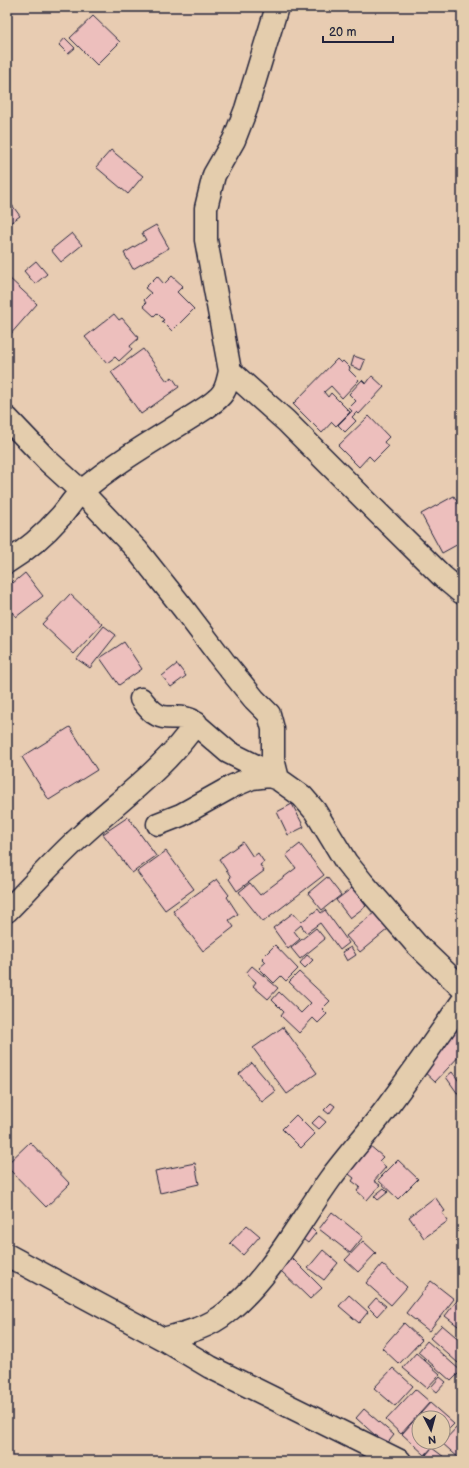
<svg xmlns="http://www.w3.org/2000/svg" width="469" height="1468" viewBox="0 0 469 1468" font-family="'Balsamiq Sans',sans-serif">
<rect width="100%" height="100%" fill="#e8ccb2"/>
<filter id="ink" filterUnits="userSpaceOnUse"><feTurbulence type="fractalNoise" baseFrequency=".025" numOctaves="2"/><feDisplacementMap in="SourceGraphic" scale="8" xChannelSelector="R" yChannelSelector="G"/><feConvolveMatrix kernelMatrix="1 2 1 2 8 2 1 2 1" color-interpolation-filters="sRGB"/></filter>
<g filter="url(#ink)">
<!-- building -->
<path fill="#edbfbd" stroke="#22223b" d="M93 16 120 42 97 65 70 38Z
M65 38 75 48 68 54 59 45Z
M111 150 143 176 128 194 96 167Z
M9 201 20 216 7 225V202Z
M156 225 169 248 133 269 124 253 146 240 142 233Z
M72 233 82 245 61 262 51 250Z
M36 261 47 274 35 284 24 271Z
M7 276 37 304 9 336 7 335Z
M157 276 164 284 172 276 183 286 177 292 194 309 172 331 162 321 164 320 157 313 154 316 143 306 146 303 144 300 151 293 145 288Z
M114 314 119 320 122 318 139 338 130 346 132 349 119 361 115 357 107 363 85 337Z
M143 349 167 381 172 377 179 387 141 414 111 372Z
M354 356 365 360 361 370 351 366Z
M337 359 341 363 343 361 350 368 349 370 359 380 342 398 331 386 324 392 328 397 331 393 350 412 336 426 332 422 322 433 293 404Z
M372 376 384 387 359 414 357 412 352 417 356 421 345 432 338 425 352 411 349 408 356 401 349 394 362 380 366 384Z
M369 416 389 437 384 442 388 447 374 461 369 456 359 467 338 446Z
M454 496 462 511V542L442 553 421 514Z
M25 573 43 596 16 617 7 606V579L8 578 13 583Z
M70 594 102 624 74 654 42 624Z
M104 626 116 635 90 668 77 659Z
M124 642 142 669 119 685 100 658Z
M177 664 186 676 171 687 162 676Z
M70 727 97 770 49 800 22 757Z
M292 804 304 827 288 835 277 812Z
M128 817 156 856 132 873 103 834Z
M243 842 253 857 258 853 264 862 260 865 264 871 237 891 229 879 231 877 219 859Z
M300 844 324 875 263 922 239 892 250 883 260 895 296 868 286 855Z
M166 851 194 889 165 910 137 872Z
M327 877 341 895 322 910 308 893Z
M217 879 229 895 227 897 238 914 229 920 234 927 203 951 173 911Z
M352 888 366 906 350 918 336 900Z
M318 909 321 913 325 910 349 943 340 950 320 923 306 933 301 925 294 931 300 939 288 949 273 928 293 913 301 922Z
M375 912 388 929 360 952 346 936Z
M316 928 325 939 300 959 291 948Z
M275 945 298 969 286 981 281 976 274 983 259 968 266 962 262 958Z
M351 947 356 955 347 961 342 952Z
M307 955 313 960 305 968 300 963Z
M252 966 278 988 268 999 253 986 256 982 246 973Z
M299 972 330 1001 322 1009 327 1014 318 1023 313 1018 299 1033 281 1016 284 1012 272 1000 279 992 301 1013 311 1003 289 982Z
M460 1026 462 1028V1053L435 1082 420 1068Z
M283 1027 317 1073 287 1094 253 1048Z
M252 1063 276 1091 262 1102 239 1074Z
M452 1072 462 1085V1096L460 1097 446 1077Z
M331 1103 335 1106 329 1114 324 1110Z
M296 1115 315 1134 301 1148 282 1129Z
M319 1116 326 1122 319 1129 312 1123Z
M30 1142 70 1184 46 1207 7 1167V1164Z
M368 1144 383 1157 379 1161 386 1167 374 1181 380 1185 367 1200 357 1191 360 1187 352 1181 354 1178 345 1171Z
M398 1160 418 1179 398 1199 378 1180Z
M195 1163 199 1184 160 1193 155 1171Z
M384 1188 388 1192 378 1200 374 1196Z
M435 1197 445 1211 442 1213 448 1221 424 1238 409 1217Z
M332 1212 363 1237 350 1253 319 1229Z
M247 1225 260 1236 243 1255 230 1243Z
M308 1225 316 1233 308 1243 299 1236Z
M363 1241 376 1253 358 1272 345 1260Z
M323 1250 338 1263 324 1280 308 1268Z
M291 1257 322 1288 310 1299 279 1269Z
M382 1264 407 1287 391 1305 366 1283Z
M431 1281 454 1299 429 1331 406 1313Z
M349 1295 368 1312 359 1323 339 1306Z
M376 1298 386 1306 377 1316 368 1307Z
M459 1298 462 1300V1329L445 1316Z
M404 1323 422 1340 399 1364 382 1348Z
M442 1325 462 1342V1359L458 1363 430 1338Z
M427 1341 461 1371 451 1381 418 1352Z
M416 1353 440 1374 427 1388 403 1368Z
M393 1368 413 1386 395 1406 374 1388Z
M440 1377 446 1382 437 1392 431 1387Z
M415 1389 430 1402 401 1434 386 1420Z
M430 1403 454 1424 443 1435V1418H419V1442H437L425 1455 402 1434Z
M364 1409 394 1435 386 1445 356 1418Z
M458 1426 462 1429V1456L460 1459 442 1443Z
M432 1448 448 1460 447 1461H434L426 1455Z"/>
<g fill="none" stroke-linecap="round" stroke-linejoin="round">
<!-- minor casing -->
<g stroke="#22223b" stroke-width="25">
<path id="minor" d="M230 371 286 421 372 507 443 577 462 593
M7 418 48 461 81 491 137 550 183 608 224 662 254 699 269 714 273 729V759L278 779
M7 562C27 550 45 534 61 516 68 508 74 498 82 491 120 458 166 434 207 407 224 395 226 391 230 371L206 240V208L214 175 234 140 246 109 277 7
M141 699C147 706 153 715 163 717 173 719 181 715 191 720L228 752 256 766 272 776
M158 824 181 815 233 786 252 778 269 776 278 779 302 796 315 811 346 862 363 883 416 944 462 988
M7 911C32 886 55 859 82 835 121 799 165 768 196 723
M7 1255 163 1339 210 1367 400 1461
M163 1339C185 1333 208 1328 226 1313 271 1277 297 1225 330 1179 347 1156 367 1134 385 1110 411 1075 437 1038 462 1002"/>
</g>
<!-- minor -->
<use href="#minor" stroke="#e4cdad" stroke-width="22"/>
</g>
</g>
<!-- margin -->
<rect width="469" height="1468" fill="none" stroke="#e4cdad" stroke-width="24"/>
<rect x="12" y="12" width="445" height="1444" fill="none" stroke="#22223b" stroke-width="1.5" filter="url(#ink)"/>
<!-- north arrow -->
<g transform="translate(431 1430) rotate(174)"><circle r="19" fill="#e4cdad" stroke="#96897f"/>
<path d="M0-3L7 15L0 10L-7 15Z" fill="#22223b"/>
<text y="-6" font-size="11" font-weight="bold" text-anchor="middle" fill="#22223b">N</text>
</g>
<!-- scale -->
<path d="M323 36v6h70v-6" fill="none" stroke="#22223b" stroke-width="2"/>
<text x="329" y="36" font-size="12" fill="#22223b" stroke="#e4cdad" stroke-width="3" paint-order="stroke">20 m</text>
</svg>
